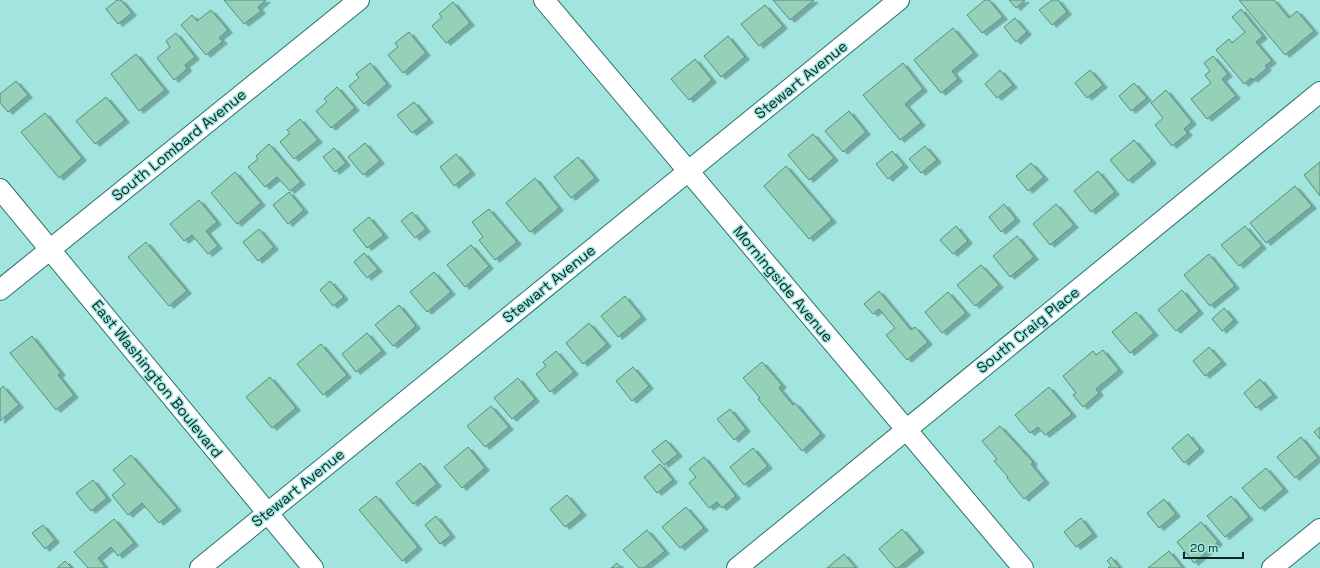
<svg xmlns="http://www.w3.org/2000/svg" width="1320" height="568" viewBox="0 0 1320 568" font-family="'Space Grotesk',sans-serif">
<defs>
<filter id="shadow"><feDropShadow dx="4.5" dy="2.5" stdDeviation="0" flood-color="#0004"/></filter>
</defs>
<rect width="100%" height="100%" fill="#a1e5de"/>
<!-- building -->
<path fill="#95d0b8" stroke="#568e79" filter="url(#shadow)" d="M117 0H121L132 13 118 24 106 9Z
M224 0H266L258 7 261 11 244 24Z
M773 0H814L790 20Z
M985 0H989L1003 17 982 33 967 15Z
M1009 0H1025L1016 8Z
M1052 0H1058L1067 12 1052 25 1039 10Z
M1239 0H1274L1289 18 1297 11 1314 31 1285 55Z
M453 2 470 23 446 43 432 26 442 17 439 14Z
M765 5 783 26 759 46 741 24Z
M1241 9 1263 36 1256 42 1272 61 1265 66 1267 68 1253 80 1251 78 1244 84 1216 50 1229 39 1232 43 1245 32 1232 17Z
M211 10 228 30 219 38 223 41 206 55 181 25 192 15 197 21Z
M1015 18 1027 32 1016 42 1004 27Z
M953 28 974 53 952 71 958 79 941 93 914 60Z
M409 32 426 53 403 73 388 55 398 47 395 43Z
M176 33 195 57 185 65 187 69 174 80 157 58 170 47 166 41Z
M728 36 745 57 721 77 704 56Z
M136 54 165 90 139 111 111 74Z
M1213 56 1228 74 1222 79 1236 96 1207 119 1191 99 1211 83 1205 75 1210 71 1204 63Z
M695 59 712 80 689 100 671 79Z
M370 63 387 84 364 104 349 86 359 78 356 74Z
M903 63 923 89 905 104 921 123 900 140 863 95Z
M1000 70 1013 85 997 98 985 84Z
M1090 70 1103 85 1087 98 1075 83Z
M16 81 28 95 8 112 0 103V94Z
M1134 83 1147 98 1131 111 1119 96Z
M337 87 355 108 331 128 316 111 327 102 324 99Z
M1166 90 1192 122 1184 129 1188 133 1172 146 1155 125 1163 118 1151 103Z
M106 97 125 120 95 144 76 121Z
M414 102 429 120 412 133 397 115Z
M849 111 866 132 843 152 825 131Z
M45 113 82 158 59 178 21 132Z
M300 119 318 140 294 159 280 142 290 133 287 130Z
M813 134 834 158 809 180 788 155Z
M1134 140 1152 161 1128 181 1110 160Z
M365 143 380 161 363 175 348 157Z
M269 144 301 182 290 191 277 177 265 187 248 167 258 159 256 156Z
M925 146 937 160 921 173 909 159Z
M334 148 346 163 335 172 323 157Z
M892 151 904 165 888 179 876 164Z
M456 154 471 172 454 186 440 167Z
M578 157 595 178 571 198 554 177Z
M1320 162V196L1304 175Z
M1031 163 1044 177 1028 191 1016 176Z
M786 166 832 220 809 239 764 186Z
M1098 171 1115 192 1091 212 1074 191Z
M235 172 261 203 237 224 211 193Z
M535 178 559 208 530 232 506 203Z
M1295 186 1312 206 1266 243 1250 223Z
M289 192 304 210 288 224 273 205Z
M199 200 217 222 206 231 218 246 208 254 192 235 184 241 170 224Z
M1004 204 1016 219 1001 232 989 217Z
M1056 204 1074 225 1050 245 1033 224Z
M489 209 517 242 495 260 479 240 483 237 472 222Z
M412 212 426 229 415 238 401 221Z
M369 217 384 235 367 248 353 230Z
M956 226 968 241 953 254 940 240Z
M1245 226 1262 246 1239 266 1221 245Z
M259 229 274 247 258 261 243 242Z
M1017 236 1034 257 1010 277 993 256Z
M146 242 187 291 169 306 128 257Z
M471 245 489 266 465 287 447 265Z
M364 253 378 269 367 278 354 262Z
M1209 254 1235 286 1210 306 1184 275Z
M981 265 999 285 975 306 957 285Z
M434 272 451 292 427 312 410 292Z
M330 281 344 297 333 306 320 290Z
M1182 290 1199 311 1176 331 1158 310Z
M879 291 911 330 915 327 928 342 907 360 886 335 895 328 879 309 873 314 864 304Z
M948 292 966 313 942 333 925 312Z
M625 296 642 317 618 337 601 316Z
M399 305 416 326 393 346 375 325Z
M1224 308 1234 320 1222 331 1212 319Z
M1136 312 1154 333 1130 353 1112 332Z
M589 323 607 344 583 364 566 343Z
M367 333 382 351 356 372 342 354Z
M32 336 61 373 58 375 74 395 56 410 10 353Z
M321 344 347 375 323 395 297 364Z
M1209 347 1222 362 1205 376 1193 361Z
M1103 350 1119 370 1096 389 1099 393 1083 407 1073 395 1076 393 1063 376 1093 351 1096 355Z
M556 351 574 372 550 392 536 374 546 366 543 362Z
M762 362 782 385 779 388 793 405 795 403 821 434 802 451 758 399 760 398 743 378Z
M633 367 649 386 632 401 616 381Z
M270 377 296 408 272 428 246 397Z
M518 378 535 399 512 419 494 398Z
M1260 379 1273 395 1256 408 1244 393Z
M3 386 19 405 0 421V389Z
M1049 387 1072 414 1045 435 1038 427 1030 433 1015 415Z
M491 406 509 427 485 447 467 426Z
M730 409 746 429 734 440 717 419Z
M1000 426 1033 462 1031 464 1045 481 1024 499 1007 478 1008 477 994 461 997 459 982 441Z
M1320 427V439L1314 432Z
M1188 434 1200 449 1184 463 1172 448Z
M1301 437 1318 458 1295 478 1277 457Z
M666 440 678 454 664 465 652 451Z
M468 447 485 468 462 488 444 467Z
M753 448 768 466 744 485 730 467Z
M131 455 177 508 159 523 142 503 128 515 112 495 125 484 113 470Z
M704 457 736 496 722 508 717 502 709 508 689 483 696 477 689 469Z
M420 463 437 484 413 504 396 483Z
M660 464 673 480 657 493 644 477Z
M1266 468 1284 489 1260 509 1242 488Z
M93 480 107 498 91 511 76 493Z
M567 495 582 513 565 527 550 509Z
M376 496 418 547 402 561 359 510Z
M1231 496 1249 517 1225 537 1207 516Z
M1164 499 1176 514 1159 528 1147 513Z
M686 507 704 528 680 548 662 527Z
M436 516 451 535 440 544 425 525Z
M1081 518 1093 534 1076 547 1064 532Z
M114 519 134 543 118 556 111 547 98 558 105 567 103 568H88L74 552Z
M1201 522 1218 542 1194 563 1177 542Z
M43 525 55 540 45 549 32 533Z
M902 529 920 550 898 568H895L879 549Z
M647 530 665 551 644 568H639L623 550Z
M1169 551 1183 568H1148Z
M844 554 856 568H827Z
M1111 557 1120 568H1108L1111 565 1107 561Z
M65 561 72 568H57Z
M617 563 621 568H611Z"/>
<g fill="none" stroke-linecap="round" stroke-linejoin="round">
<!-- minor casing -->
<g stroke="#2d716b" stroke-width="22">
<path id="minor" d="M544 0 1023 568
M0 189 313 568
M0 290 359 0
M200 568 899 0
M737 568 1320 92
M1272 568 1320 529"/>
</g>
<!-- minor -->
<use href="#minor" stroke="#fff" stroke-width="20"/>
</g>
<g text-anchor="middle" stroke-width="3" stroke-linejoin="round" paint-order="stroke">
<!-- street labels -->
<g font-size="15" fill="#0b2825" stroke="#a1e5de">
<text transform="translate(801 80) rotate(-39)" y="5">Stewart Avenue</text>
<text transform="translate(179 145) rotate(-39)" y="5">South Lombard Avenue</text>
<text transform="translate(549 284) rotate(-39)" y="5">Stewart Avenue</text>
<text transform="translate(783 284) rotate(50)" y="5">Morningside Avenue</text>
<text transform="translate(1028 330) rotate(-39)" y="5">South Craig Place</text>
<text transform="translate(157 379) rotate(51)" y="5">East Washington Boulevard</text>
<text transform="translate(298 488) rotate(-39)" y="5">Stewart Avenue</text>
</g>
</g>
<!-- scale -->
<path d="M1184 552v6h59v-6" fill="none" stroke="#0b2825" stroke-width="2"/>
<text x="1190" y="552" font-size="12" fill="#0b2825" stroke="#a1e5de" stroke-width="3" paint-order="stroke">20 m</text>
</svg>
